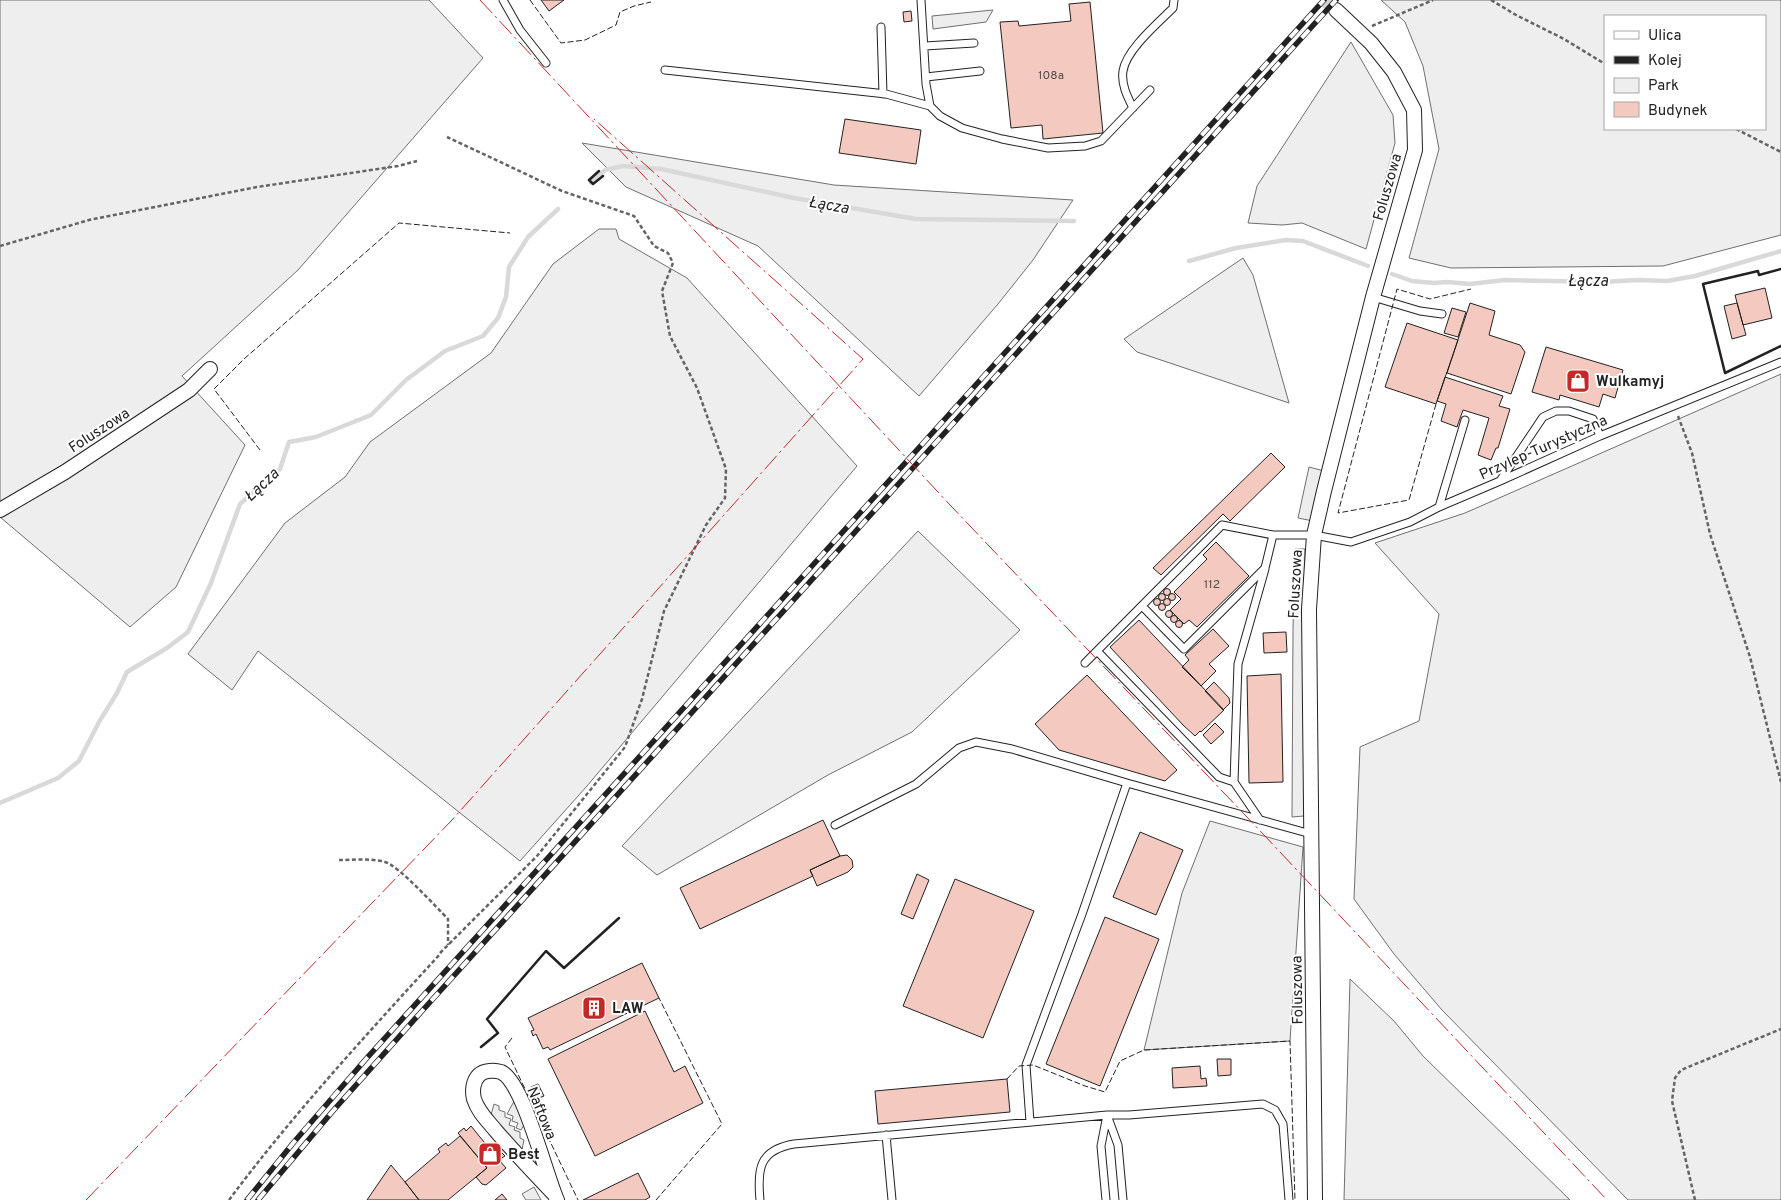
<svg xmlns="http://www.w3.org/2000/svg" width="1781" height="1200" viewBox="0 0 1781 1200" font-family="Overpass,sans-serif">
<rect width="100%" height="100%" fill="#fff"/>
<!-- green -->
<path fill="#eee" stroke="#6f6f6f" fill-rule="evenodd" d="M0 0H429L483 58 298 270 182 376 245 445 176 587 130 627 0 517Z
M1381 0H1781V235L1663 266 1451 268 1409 258 1439 149 1423 66 1405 22ZM1605 16H1765V129H1605Z
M1351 42 1393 115 1395 143 1366 249 1302 223 1282 225 1248 223 1257 186Z
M582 143 834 185 1073 200 1033 260 998 304 919 396 758 246 626 187Z
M599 229H616L619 239 687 278 857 466 587 786 520 861 258 651 232 690 188 654 285 523 345 477 370 442 491 353 553 264Z
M1243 258 1253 275 1289 403 1137 352 1124 339Z
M1781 374V1200H1628L1442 1010 1394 954 1354 899 1360 747 1419 721 1439 614 1375 543 1465 513Z
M918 531 1020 630 912 732 828 775 657 875 622 846Z
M1210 821 1303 847 1290 1041 1144 1050 1182 893Z
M1350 979 1394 1021 1423 1056 1570 1200H1344Z"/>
<!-- parking -->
<path fill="#ededed" stroke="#6f6f6f" d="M993 10 986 22 933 29 932 16Z
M1309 467 1324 471 1313 521 1298 518Z
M1295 549H1305L1303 629 1304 816 1292 817 1293 628Z
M518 1094 528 1118 521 1130 516 1128 518 1123 512 1121 513 1116 507 1114Z
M494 1104 499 1106V1110L505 1112V1117L511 1119 509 1125 515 1127 514 1130 520 1132V1138L524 1140 520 1159 489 1122Z
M534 1187 541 1200H526L522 1194Z"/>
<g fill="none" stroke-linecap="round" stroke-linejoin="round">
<!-- stream -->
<path stroke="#d9d9d9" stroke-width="4.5" d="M591 182 605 170 623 166 661 169 794 198 916 219 1074 221
M1189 261 1236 248 1286 240 1303 241 1368 266
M1392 274 1412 281 1434 283 1447 282 1470 284 1505 280 1603 282 1637 280 1667 281 1695 276 1781 251
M0 803 58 778 79 761 99 722 117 693 127 672 167 648 188 632 211 583 240 504 280 469 289 442 316 437 371 415 406 380 445 351 483 336 498 318 506 297 509 267 528 237 558 209"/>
</g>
<!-- building -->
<path fill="#f3c9c0" stroke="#222" d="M541 0H564L549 11Z
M1090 2 1103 133 1043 139 1042 125 1011 128 1000 22 1018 21 1019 26 1071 21 1069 4Z
M911 11 912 21 904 22 903 12Z
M845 119 921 130 916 164 839 153Z
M1765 288 1772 318 1743 325 1735 295Z
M1470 303 1495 311 1489 335 1520 345 1525 352 1511 394 1447 373Z
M1737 303 1746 335 1732 339 1724 306Z
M1452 308 1466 312 1458 337 1444 333Z
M1407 323 1458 340 1436 404 1385 387Z
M1546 347 1623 370 1615 398 1603 394 1599 407 1560 395 1559 400 1532 392Z
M1445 377 1503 396 1499 406 1510 409 1498 448H1496L1491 460 1478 455 1489 418 1463 410 1457 427 1441 421 1446 404 1437 401Z
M1271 453 1285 467 1230 521 1223 514 1161 575 1153 568Z
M1216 542 1249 576 1197 627 1189 620 1184 624 1170 610 1181 599 1174 592 1207 559 1203 555Z
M1163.5 592a3.5 3.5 0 1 1 7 0a3.5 3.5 0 1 1-7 0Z
M1158.5 597a3.5 3.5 0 1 1 7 0a3.5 3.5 0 1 1-7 0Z
M1168.5 597a3.5 3.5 0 1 1 7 0a3.5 3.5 0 1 1-7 0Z
M1163.5 602a3.5 3.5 0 1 1 7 0a3.5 3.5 0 1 1-7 0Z
M1153.5 602a3.5 3.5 0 1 1 7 0a3.5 3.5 0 1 1-7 0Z
M1158.5 607a3.5 3.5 0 1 1 7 0a3.5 3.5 0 1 1-7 0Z
M1165.5 614a3.5 3.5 0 1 1 7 0a3.5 3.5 0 1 1-7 0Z
M1170.5 619a3.5 3.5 0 1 1 7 0a3.5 3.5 0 1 1-7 0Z
M1139 620 1224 710 1201 732 1200 731 1195 736 1183 725 1110 647Z
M1175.5 624a3.5 3.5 0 1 1 7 0a3.5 3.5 0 1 1-7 0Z
M1213 629 1229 646 1209 664 1216 671 1201 686 1182 667 1189 660 1185 655Z
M1286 632 1287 652 1264 653 1263 633Z
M1281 674 1283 782 1249 783 1247 676Z
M1087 675 1177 770 1165 781 1059 750 1035 724Z
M1214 682 1229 698 1230 703 1223 710 1205 691Z
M1215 723 1224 732 1211 744 1203 735Z
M823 820 840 856 810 870 813 876 700 929 680 888Z
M1140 832 1183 850 1156 915 1113 897Z
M847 855 852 860 853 867 848 872 817 886 810 870 840 856Z
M917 874 929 880 913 919 901 914Z
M955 879 1034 911 983 1038 903 1006Z
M1105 917 1159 939 1100 1086 1046 1064Z
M642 963 659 998 550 1050 548 1047 543 1049 536 1034 533 1036 532 1033 531 1031 534 1030 528 1018Z
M645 1011 674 1072 685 1066 703 1103 595 1156 548 1059Z
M1217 1059H1231V1075L1218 1076Z
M1200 1066 1201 1079 1206 1078 1207 1086 1173 1088 1172 1068Z
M1007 1079 1010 1112 878 1124 875 1091Z
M538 1084 544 1096 537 1099 531 1087Z
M471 1126 493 1153 498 1149 505 1156 499 1160 506 1168 486 1185 482 1184 476 1177 487 1168 458 1133 464 1128 466 1131Z
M460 1136 487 1168 448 1200H419L405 1182 440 1152 438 1149 446 1143 448 1146Z
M391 1165 405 1182 419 1200H367Z
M638 1173 650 1197 645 1200H583Z
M502 1194 507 1200H495Z"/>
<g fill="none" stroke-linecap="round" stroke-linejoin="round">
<!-- street-tunnel -->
<path stroke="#d3d3d3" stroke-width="14" stroke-dasharray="14 7" stroke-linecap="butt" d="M1325 0 1336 10"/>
<!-- lane casing -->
<g stroke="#222" stroke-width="9">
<path id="lane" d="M503 0 520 30 546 63
M921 0 926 84 930 106 940 116 962 128 1002 139 1048 148 1085 146 1101 141 1150 90
M881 27 883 94
M925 46 974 43
M665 70 886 94 930 106
M926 77 980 71
M1133 108C1127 96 1121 84 1123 71 1126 50 1158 23 1173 8L1174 0
M1373 297 1420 311 1442 314
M1500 481 1543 417 1556 411H1569L1593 419 1600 436
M1439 507 1465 420
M1273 535H1314L1351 542 1410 522 1439 507 1500 481 1600 436 1781 362
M1097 651 1219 777 1234 782
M1085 663 1222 525 1273 535 1265 568 1184 649 1142 606
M1260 820 1234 782 1238 664 1265 569
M835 825 916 784 959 748 976 742 1012 749 1127 783 1311 834
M1030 1122 1026 1065 1082 914 1127 783
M886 1135 892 1200
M760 1200C757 1169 759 1150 794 1144L1107 1115 1118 1145 1123 1200
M1106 1200 1101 1146 1107 1115H1129L1263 1104 1275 1110 1283 1124 1289 1200"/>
</g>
<!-- street casing -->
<g stroke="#222" stroke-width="16">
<path id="street" d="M0 510 65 472 189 390 210 369
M555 1195C535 1174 515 1153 496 1131 488 1121 478 1112 474 1099 472 1091 473 1081 479 1075 484 1070 495 1070 501 1072 523 1081 546 1176 557 1200
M1315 1200 1309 609 1314 535 1324 491 1373 297 1415 150 1414 110 1394 72 1371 43 1336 10"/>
</g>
<!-- path -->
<path stroke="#646464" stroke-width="2.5" stroke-dasharray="4 2.5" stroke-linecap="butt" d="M1491 0 1516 15 1564 39 1605 64
M1372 26 1433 0
M1736 129 1781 152
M0 246 89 220 257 187 398 166 417 161
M1678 416 1692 453 1710 534 1750 657 1781 782
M339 860C354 860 370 858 385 862 398 865 437 908 448 919V945
M440 953 537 856 625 747 642 699 664 611 706 525 725 498 726 469 697 388 670 336 662 291 673 263 668 253 654 246 634 216 562 191 447 137
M229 1200C294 1113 368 1033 441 953
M1695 1200 1672 1101 1675 1078 1681 1070 1781 1029"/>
<!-- lane -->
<use href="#lane" stroke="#fff" stroke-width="7"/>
<!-- street -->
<use href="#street" stroke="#fff" stroke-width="14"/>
<!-- rail casing -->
<g stroke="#222" stroke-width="5.5">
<path id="rail" d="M247 1200 294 1142 366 1059 1324 0
M258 1200 332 1112 422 1011 1336 0"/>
</g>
<!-- rail -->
<use href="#rail" stroke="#fff" stroke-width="4" stroke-dasharray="11" stroke-linecap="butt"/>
<!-- fence -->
<path stroke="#222" stroke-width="1" stroke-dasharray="6 2.5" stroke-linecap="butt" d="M530 0 561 43 585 40 616 25 620 12 634 6 651 2
M1436 404 1409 500 1338 513 1397 289 1430 299 1471 289
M260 450 214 389 244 359 399 223 510 233
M512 1038 505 1047 578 1200
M1007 1079 1019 1066 1033 1065 1085 1086 1105 1092 1120 1061 1144 1050 1290 1041 1295 1200
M656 1200 722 1124 659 998"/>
<!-- wall -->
<path stroke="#222" stroke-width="2.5" d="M599 171 589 180 593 184 603 176
M1781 269 1759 275 1758 271 1703 284 1725 373 1781 346
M481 1047 498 1033 487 1019 546 951 564 968 619 918"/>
<!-- power -->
<path stroke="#c62828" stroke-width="1" stroke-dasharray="18 4 2.5 4" stroke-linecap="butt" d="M480 0 951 506 1264 835 1607 1200
M86 1200 452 820 863 359 594 119"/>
</g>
<!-- icons -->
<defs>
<g id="shop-square" transform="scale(1.25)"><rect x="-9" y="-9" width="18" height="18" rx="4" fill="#c62828" stroke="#fff"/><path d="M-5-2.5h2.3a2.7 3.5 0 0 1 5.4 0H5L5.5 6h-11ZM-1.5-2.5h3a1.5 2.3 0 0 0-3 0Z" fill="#fff"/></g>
<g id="building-square" transform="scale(1.25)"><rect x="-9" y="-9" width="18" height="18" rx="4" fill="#c62828" stroke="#fff"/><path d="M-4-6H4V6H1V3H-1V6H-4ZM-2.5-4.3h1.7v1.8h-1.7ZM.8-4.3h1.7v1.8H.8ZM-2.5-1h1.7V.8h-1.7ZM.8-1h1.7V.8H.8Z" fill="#fff"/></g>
</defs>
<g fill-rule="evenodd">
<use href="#shop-square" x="1578" y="381"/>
<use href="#building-square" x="594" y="1008"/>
<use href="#shop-square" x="490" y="1154"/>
</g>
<g text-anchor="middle" stroke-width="4" stroke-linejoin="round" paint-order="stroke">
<!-- number labels -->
<g font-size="12" fill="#564c4a">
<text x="1051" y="79">108a</text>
<text x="1212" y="588">112</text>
</g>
<!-- street labels -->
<g font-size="15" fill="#222" stroke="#fff">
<text transform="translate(1387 187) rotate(-74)" y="5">Foluszowa</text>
<text transform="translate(99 430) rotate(-33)" y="5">Foluszowa</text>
<text transform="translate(1543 447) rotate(-24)" y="5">Przylep-Turystyczna</text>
<text transform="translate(1295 584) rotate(-87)" y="5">Foluszowa</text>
<text transform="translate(1297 990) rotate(-91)" y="5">Foluszowa</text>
<text transform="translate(542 1113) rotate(68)" y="5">Naftowa</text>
</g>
<!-- poi labels -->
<g font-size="15" font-weight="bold" fill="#222" stroke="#fff" text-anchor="start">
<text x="1596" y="386">Wulkamyj</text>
<text x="612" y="1013">LAW</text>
<text x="508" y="1159">Best</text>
</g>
<!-- water labels -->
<g font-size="16" font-style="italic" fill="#222" stroke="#fff">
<text transform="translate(829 204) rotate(10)" y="6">Łącza</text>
<text x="1588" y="286">Łącza</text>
<text transform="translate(261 484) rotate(-43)" y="6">Łącza</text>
</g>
</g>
<!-- legend -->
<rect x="1604" y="15" width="162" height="115" fill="#ffffff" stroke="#a7a7a7"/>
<rect x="1614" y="31" width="25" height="8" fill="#ffffff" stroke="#a7a7a7"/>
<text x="1648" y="40" font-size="15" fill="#222222">Ulica</text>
<rect x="1614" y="56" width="25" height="8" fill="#222222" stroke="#a7a7a7"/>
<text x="1648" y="65" font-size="15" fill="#222222">Kolej</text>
<rect x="1614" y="78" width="25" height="15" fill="#eeeeee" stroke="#a7a7a7"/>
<text x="1648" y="90" font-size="15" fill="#222222">Park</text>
<rect x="1614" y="102" width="25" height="15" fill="#f3c9c0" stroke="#a7a7a7"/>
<text x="1648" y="115" font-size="15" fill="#222222">Budynek</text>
</svg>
